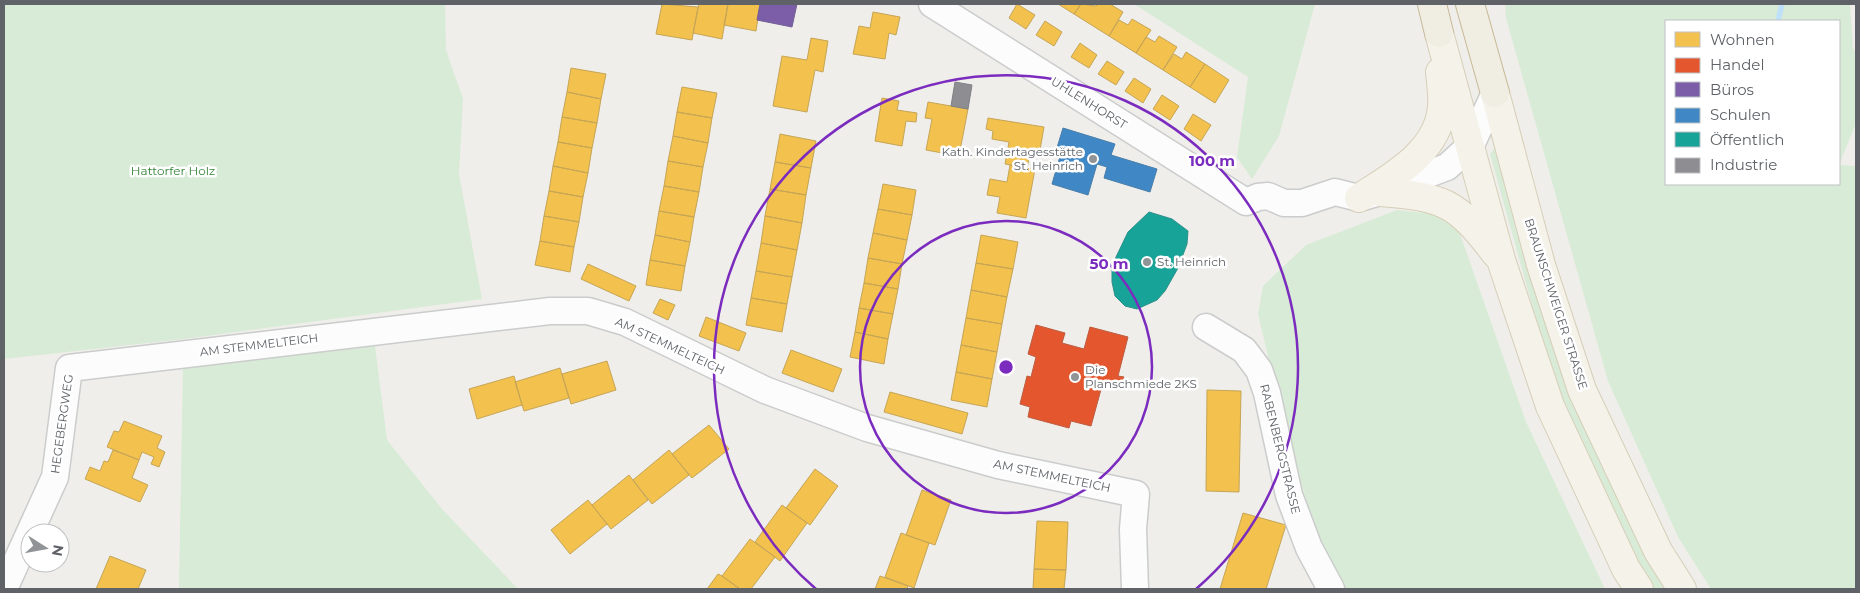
<svg xmlns="http://www.w3.org/2000/svg" width="1860" height="593" viewBox="0 0 1860 593" font-family="Montserrat,sans-serif">
<rect width="100%" height="100%" fill="#efeeea"/>
<!-- green -->
<path fill="#d8ebd6" fill-rule="evenodd" d="M4 4H445L446 50 463 99 459 174 482 299 184 339 4 359Z
M1134 4H1315L1279 136 1252 179 1237 157 1248 77Z
M1505 4H1850L1853 47 1856 55V123L1839 165 1856 166V589H1711L1678 537 1608 381 1506 18ZM1666 21H1839V184H1666Z
M1500 141 1669 589H1653L1634 559 1558 398 1490 154Z
M1397 210 1434 214 1459 231 1526 422 1605 589H1344L1316 530 1291 452 1258 314 1263 286 1306 245Z
M375 346 387 440 442 509 518 589H179L183 366Z"/>
<!-- homes -->
<path fill="#f2c14e" stroke="#c6a556" d="M662 4 698 7 692 40 656 34Z
M699 4H728L722 39 693 33Z
M728 4H760L756 31 724 25Z
M1017 4 1035 15 1026 29 1009 18Z
M1058 4H1081L1074 14Z
M1081 4 1096 6 1098 4H1110L1123 12 1109 36 1074 14Z
M873 12 900 17 896 35 889 33 885 59 853 54 859 26 870 28Z
M1132 19 1151 30 1136 53 1109 36 1119 20 1128 25Z
M1045 21 1062 32 1054 46 1036 35Z
M1159 36 1177 47 1163 70 1136 53 1146 37 1155 42Z
M811 38 828 41 823 72 815 70 807 112 773 106 782 56 807 60Z
M1080 43 1097 55 1089 68 1071 57Z
M1186 52 1205 64 1190 87 1163 70 1174 54 1182 59Z
M1107 61 1124 72 1116 85 1098 74Z
M1205 64 1229 80 1215 103 1190 87Z
M571 68 606 74 601 99 567 92Z
M1134 78 1151 89 1143 103 1125 91Z
M682 87 717 93 712 118 677 112Z
M567 92 601 99 597 123 562 117Z
M1162 95 1179 106 1170 120 1153 109Z
M882 98 899 101 897 110 917 113 916 122 906 121 902 146 875 141Z
M928 102 968 109 959 156 926 150 932 119 925 118Z
M677 112 712 118 708 143 673 136Z
M1193 114 1211 125 1201 141 1184 129Z
M562 117 597 123 592 148 558 142Z
M988 118 1044 127 1040 150 1031 148 1027 168 1005 164 1009 142 992 139 993 131 986 129Z
M780 134 816 141 811 168 775 162Z
M673 136 708 143 703 167 668 161Z
M558 142 592 148 588 173 553 166Z
M668 161 703 167 699 192 664 186Z
M775 162 811 168 806 195 770 189Z
M1010 165 1035 169 1026 218 997 213 1000 197 987 195 990 179 1007 182Z
M553 166 588 173 583 197 549 191Z
M883 184 916 190 912 215 878 209Z
M664 186 699 192 694 217 659 211Z
M770 189 806 195 802 223 765 216Z
M549 191 583 197 579 222 544 216Z
M878 209 912 215 907 240 873 233Z
M659 211 694 217 690 242 655 235Z
M544 216 579 222 574 247 540 241Z
M765 216 802 223 797 250 761 243Z
M873 233 907 240 902 264 868 258Z
M655 235 690 242 685 266 650 260Z
M981 235 1018 242 1013 269 976 263Z
M540 241 574 247 570 272 535 265Z
M761 243 797 250 792 277 756 271Z
M868 258 902 264 898 289 864 283Z
M650 260 685 266 681 291 646 285Z
M976 263 1013 269 1007 297 971 290Z
M588 264 636 286 629 301 581 279Z
M756 271 792 277 787 304 751 298Z
M864 283 898 289 893 314 859 308Z
M971 290 1007 297 1002 324 966 318Z
M751 298 787 304 782 332 746 325Z
M660 299 675 305 668 320 653 313Z
M859 308 893 314 888 339 855 332Z
M706 317 746 333 739 351 699 336Z
M966 318 1002 324 997 352 961 345Z
M855 332 888 339 884 364 850 357Z
M961 345 997 352 992 379 956 372Z
M791 350 842 369 833 392 782 373Z
M607 361 616 390 571 404 562 374Z
M560 368 569 398 524 411 515 382Z
M956 372 992 379 987 407 951 400Z
M514 376 522 405 477 419 469 389Z
M1207 390 1241 391 1239 492 1206 491Z
M890 392 968 413 962 434 884 412Z
M124 421 162 436 157 448 165 452 159 467 151 464 154 457 142 452 139 460 107 447 114 431 119 432Z
M709 425 729 449 692 478 672 454Z
M113 450 139 460 132 478 148 485 140 502 85 479 90 467 100 471 104 461 108 462Z
M669 450 689 475 652 504 633 480Z
M815 469 838 486 810 525 786 508Z
M629 475 648 500 611 529 592 505Z
M922 490 951 500 935 545 906 535Z
M588 500 607 524 570 554 551 530Z
M782 505 807 523 780 561 755 542Z
M1243 513 1286 525 1266 589H1220Z
M1037 521 1068 522 1066 570 1034 569Z
M901 533 929 543 914 588 885 577Z
M750 539 775 557 751 589H740L722 576Z
M110 556 146 570 138 589H96Z
M1034 569 1066 570 1064 589H1033Z
M718 574 722 576 740 589H707Z
M880 576 908 586 907 589H875Z"/>
<!-- shops -->
<path fill="#e4572e" stroke="#bc5b3f" d="M1036 325 1065 333 1062 343 1084 349 1090 327 1128 337 1118 376 1124 377 1122 386 1103 382 1091 426 1071 421 1069 428 1028 417 1030 407 1020 404 1027 376 1031 377 1036 357 1028 354Z"/>
<!-- offices -->
<path fill="#7b5ea7" stroke="#736094" d="M760 4H797L792 27 757 20Z"/>
<!-- schools -->
<path fill="#3f88c5" stroke="#497da9" d="M1063 128 1115 144 1111 155 1157 169 1150 192 1104 178 1107 167 1097 164 1088 195 1052 184 1061 153 1056 151Z"/>
<!-- public -->
<path fill="#17a398" stroke="#2d908a" d="M1149 212 1172 219 1188 231 1187 244 1178 268 1165 291 1157 300 1137 309 1125 306 1115 296 1112 282V270L1116 257 1128 232Z"/>
<!-- industry -->
<path fill="#8d8d92" stroke="#7f8085" d="M955 82 972 85 968 109 951 106Z"/>
<g fill="none" stroke-linecap="round" stroke-linejoin="round">
<!-- stream -->
<path stroke="#bfe0f9" stroke-width="5.5" d="M1778 21 1782 4"/>
<!-- minor casing -->
<g stroke="#cbcccc" stroke-width="29">
<path id="minor" d="M932 4 1246 202 1258 197 1268 196 1284 203H1302L1335 192 1359 198 1380 192 1447 167 1471 145 1495 93
M1206 327 1244 350 1259 370 1267 393 1289 495 1309 548 1331 589
M4 589 55 477 69 368 550 311H588L625 322 765 390 867 428 998 465 1136 494 1133 529 1135 589"/>
</g>
<!-- major casing -->
<g stroke="#d7ceb8" stroke-width="30">
<path id="major" d="M1439 33 1501 260 1550 406 1626 569 1639 589
M1495 93 1541 265 1582 390 1658 551 1682 589
M1380 192C1445 197 1456 202 1496 254
M1359 198C1393 176 1438 152 1442 107 1443 95 1441 83 1440 72"/>
</g>
<!-- highway casing -->
<g stroke="#c8b996" stroke-width="30">
<path id="highway" d="M1432 4 1439 33
M1470 4 1495 93"/>
</g>
<!-- minor -->
<use href="#minor" stroke="#fdfcfc" stroke-width="26"/>
<!-- major -->
<use href="#major" stroke="#f4f2e9" stroke-width="28"/>
<!-- highway -->
<use href="#highway" stroke="#f0ede3" stroke-width="28"/>
</g>
<!-- distance rings -->
<g fill="none" stroke="#7b2cbf" stroke-width="2.5">
<circle cx="1006" cy="367" r="146"/>
<path d="M816 589A292 292 0 1 1 1196 589"/>
</g>
<!-- markers -->
<g fill="#919496" stroke="#fff" stroke-width="2">
<circle cx="1093" cy="159" r="5"/>
<circle cx="1147" cy="262" r="5"/>
<circle cx="1075" cy="377" r="5"/>
</g>
<g text-anchor="middle" stroke-width="5" stroke-linejoin="round" paint-order="stroke">
<!-- street labels -->
<g font-size="12" fill="#5f6368" stroke="#fff">
<text transform="translate(1089 103) rotate(32)" y="4">UHLENHORST</text>
<text transform="translate(1556 304) rotate(72)" y="4">BRAUNSCHWEIGER STRASSE</text>
<text transform="translate(259 345) rotate(-7)" y="4">AM STEMMELTEICH</text>
<text transform="translate(670 346) rotate(25)" y="4">AM STEMMELTEICH</text>
<text transform="translate(62 424) rotate(-82)" y="4">HEGEBERGWEG</text>
<text transform="translate(1280 449) rotate(76)" y="4">RABENBERGSTRASSE</text>
<text transform="translate(1052 476) rotate(12)" y="4">AM STEMMELTEICH</text>
</g>
<!-- poi labels -->
<g font-size="12" fill="#5f6368" stroke="#fff" text-anchor="start">
<text x="1083" y="156" text-anchor="end">Kath. Kindertagesstätte<tspan x="1083" dy="14">St. Heinrich</tspan></text>
<text x="1157" y="266">St. Heinrich</text>
<text x="1085" y="374">Die<tspan x="1085" dy="14">Planschmiede 2KS</tspan></text>
</g>
<!-- park labels -->
<g font-size="12" fill="#348238" stroke="#fff">
<text x="173" y="175">Hattorfer Holz</text>
</g>
</g>
<circle cx="1006" cy="367" r="8" fill="#7b2cbf" stroke="#fff" stroke-width="2.5"/>
<g font-size="15" text-anchor="middle" font-weight="bold" fill="#7b2cbf" stroke="#fff" stroke-width="5" stroke-linejoin="round" paint-order="stroke">
<text x="1212" y="166">100 m</text>
<text x="1109" y="269">50 m</text>
</g>
<!-- border -->
<rect width="1860" height="593" fill="none" stroke="#5f6368" stroke-width="10"/>
<!-- legend -->
<rect x="1665" y="20" width="175" height="165" fill="#ffffff" stroke="#bfc1c3"/>
<rect x="1675" y="32" width="25" height="15" fill="#f2c14e" stroke="#bfc1c3"/>
<text x="1710" y="45" font-size="15" fill="#5f6368">Wohnen</text>
<rect x="1675" y="58" width="25" height="15" fill="#e4572e" stroke="#bfc1c3"/>
<text x="1710" y="70" font-size="15" fill="#5f6368">Handel</text>
<rect x="1675" y="82" width="25" height="15" fill="#7b5ea7" stroke="#bfc1c3"/>
<text x="1710" y="95" font-size="15" fill="#5f6368">Büros</text>
<rect x="1675" y="108" width="25" height="15" fill="#3f88c5" stroke="#bfc1c3"/>
<text x="1710" y="120" font-size="15" fill="#5f6368">Schulen</text>
<rect x="1675" y="132" width="25" height="15" fill="#17a398" stroke="#bfc1c3"/>
<text x="1710" y="145" font-size="15" fill="#5f6368">Öffentlich</text>
<rect x="1675" y="158" width="25" height="15" fill="#8d8d92" stroke="#bfc1c3"/>
<text x="1710" y="170" font-size="15" fill="#5f6368">Industrie</text>
<!-- north arrow -->
<g transform="translate(45 548) rotate(101)"><circle r="24" fill="#ffffff" stroke="#bfc1c3"/>
<path d="M0-4L9 19L0 12L-9 19Z" fill="#919496"/>
<text y="-8" font-size="14" font-weight="bold" text-anchor="middle" fill="#5f6368">N</text>
</g>
</svg>
